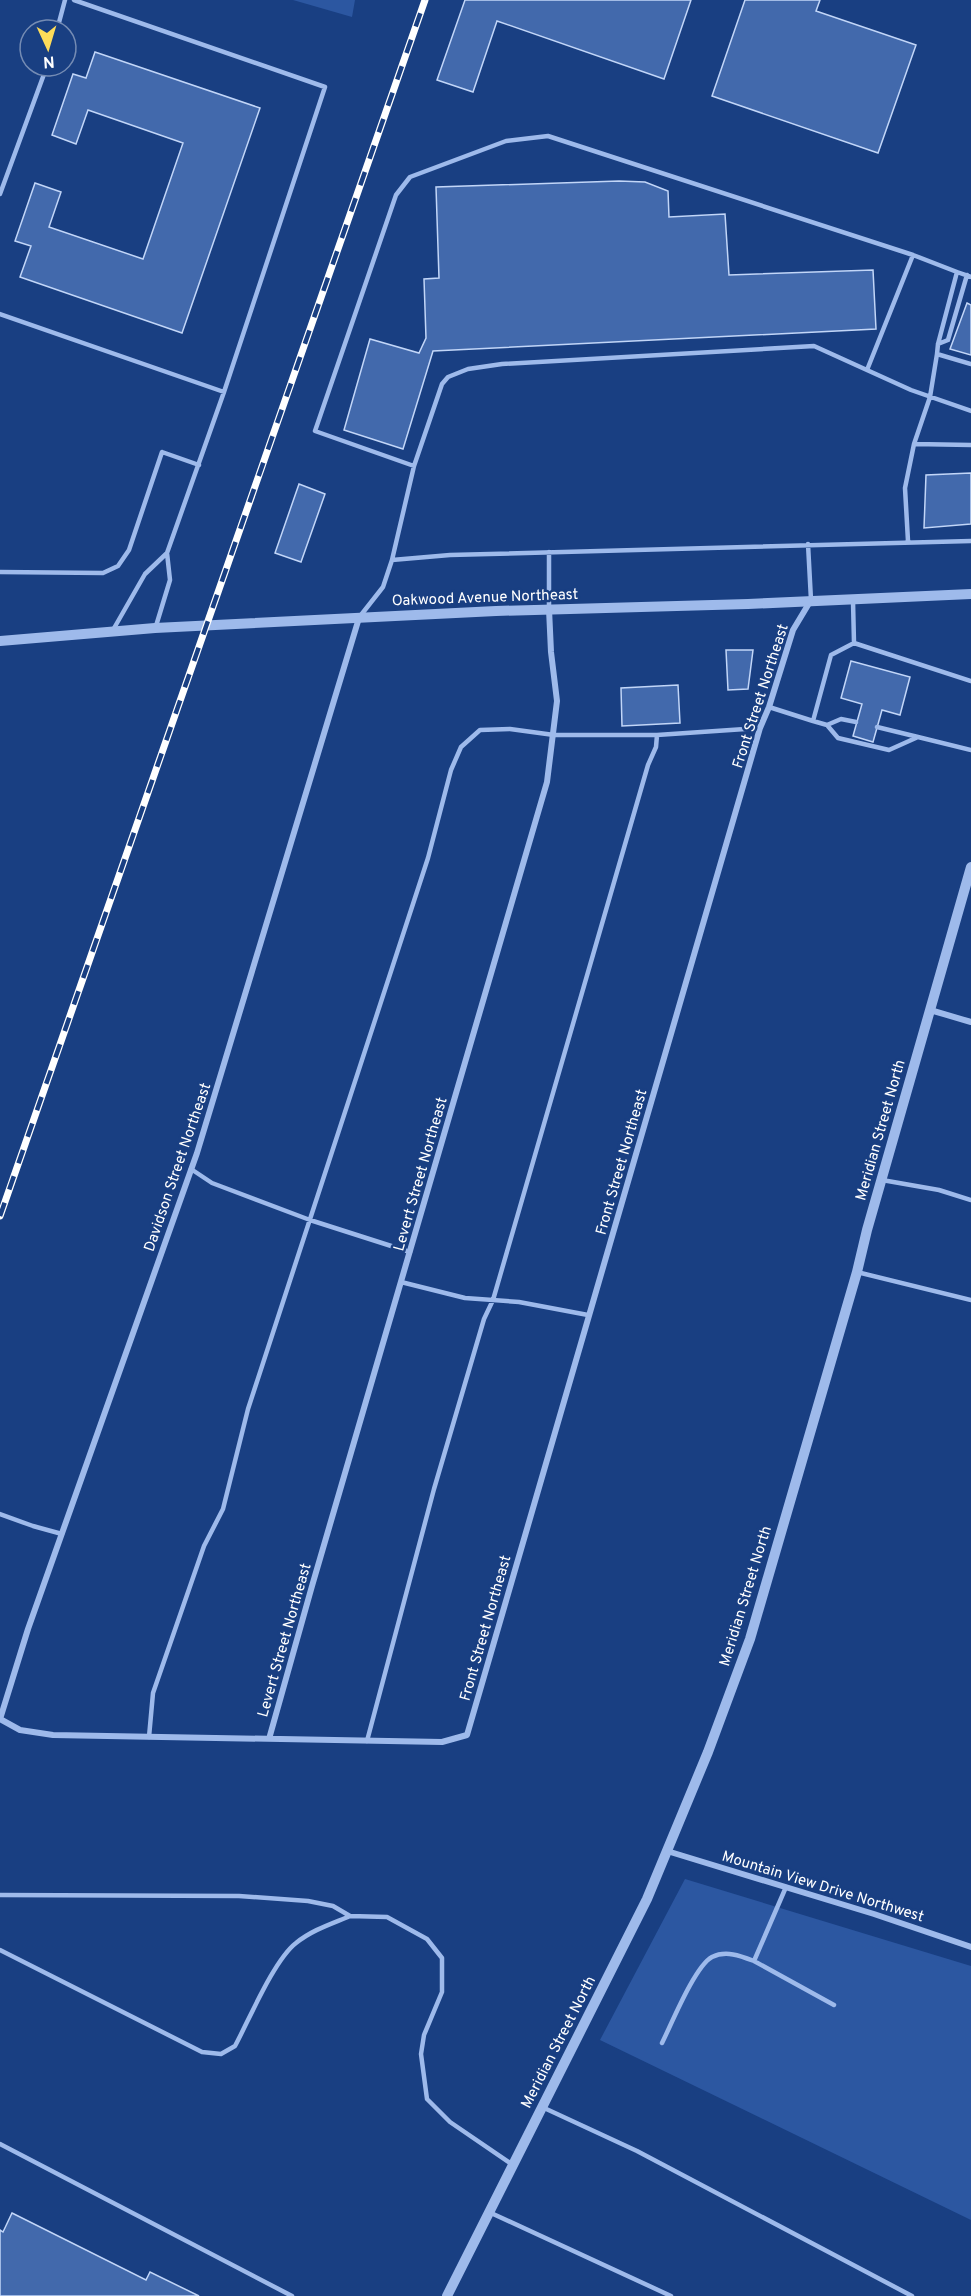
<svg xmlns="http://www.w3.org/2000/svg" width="971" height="2296" viewBox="0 0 971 2296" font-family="Overpass,sans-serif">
<rect width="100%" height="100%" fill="#193f82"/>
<!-- green -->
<path fill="#2c57a1" d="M293 0H355L352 17Z
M685 1879 971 1966V2220L600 2040Z"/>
<!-- building -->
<path fill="#4269ac" stroke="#c2d6f8" stroke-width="1.5" d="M465 0H691L664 79 497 21 473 92 437 80Z
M745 0H820L816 11 916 45 878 153 712 96Z
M95 52 260 108 182 333 20 277 31 246 15 241 35 183 61 192 49 227 143 259 183 143 88 110 76 144 52 135 73 74 86 78Z
M619 181 645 182 668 191 669 217 725 214 729 275 873 270 876 329 433 351 403 449 344 430 370 339 419 353 426 338 424 279 439 278 436 187Z
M967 303 971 305V355L950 349Z
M971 473V524L924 528 926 475Z
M299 484 325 494 301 562 275 553Z
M726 650H753L748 689 728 690Z
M851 661 910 677 900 715 882 710 873 742 853 736 862 704 841 698Z
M678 685 680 723 622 726 621 688Z
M12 2213 146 2280 150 2272 199 2296H0V2230L3 2232Z"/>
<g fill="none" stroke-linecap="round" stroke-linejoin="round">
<!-- service -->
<path stroke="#9ebaeb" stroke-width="4.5" d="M74 0 325 87 224 392 167 553 145 574 113 630
M57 30 65 0
M0 194 47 66
M971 277 957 272 938 344 937 354 971 364
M0 314 224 392
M938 344 948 340 967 275
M867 370 913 255 957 272
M914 444 971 445
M414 466 315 431 396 195 410 177 506 141 548 136 913 255
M908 541 905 488 914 444 930 397 937 354
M808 544 811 600
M392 560 450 555 971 541
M0 572 103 573 118 566 129 550 162 452 199 465
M853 601 854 643 971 681
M549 609V552
M361 615 383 587 392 560 414 466 442 384 448 377 468 369 502 364 814 346 911 390 971 411
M156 626 170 580 167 553
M769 707 813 721 831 655 854 643
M813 721 827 725 838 738 889 750 918 737 971 750
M827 725 841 719 856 722
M877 727 918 737
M191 1169 212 1183 310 1220 410 1252
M882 1180 939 1190 971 1200
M857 1272 971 1300
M401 1282 465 1298 519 1302 588 1315
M0 1514 33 1526 62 1534
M149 1737 153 1693 204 1546 223 1509 248 1409 428 858 451 770 461 747 480 730 510 729 554 735H657L760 728
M367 1741 434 1489 484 1319 493 1300 648 765 656 747 657 735
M786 1887 754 1961 834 2005
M0 1895 239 1896 308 1901 333 1906 350 1916C331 1924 312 1930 296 1943 274 1960 249 2020 235 2046L221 2054 202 2052 0 1950
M350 1916 387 1917 427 1939 442 1958V1992L424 2035 421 2054 427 2099 450 2122 513 2165
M662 2043C672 2023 695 1966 712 1957 726 1950 741 1956 754 1961
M542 2107 637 2151 912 2296
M0 2144 292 2296
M491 2213 671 2296"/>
<!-- minor -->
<path stroke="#9ebaeb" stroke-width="6" d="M359 618 197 1153 28 1629 0 1719 20 1730 53 1735 442 1742 467 1735 760 728 769 707 793 630 811 600
M930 1010 971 1022
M269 1739 312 1586 547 782 557 701 551 652 549 609
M667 1851 874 1914 971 1947"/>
<!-- tertiary -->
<path stroke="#9ebaeb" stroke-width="10" d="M0 641 155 628 496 611 748 604 971 594
M447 2296 647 1899 708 1752 750 1639 857 1272 867 1230 971 867"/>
<!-- rail casing -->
<g stroke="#fff" stroke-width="7">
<path id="rail" d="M0 1216 425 0"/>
</g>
<!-- rail -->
<use href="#rail" stroke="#193f82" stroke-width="4.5" stroke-dasharray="14" stroke-linecap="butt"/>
</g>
<g text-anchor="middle" stroke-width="5" stroke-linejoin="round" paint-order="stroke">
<!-- street labels -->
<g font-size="15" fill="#fff" stroke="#193f82">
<text transform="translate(485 597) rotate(-2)" y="5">Oakwood Avenue Northeast</text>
<text transform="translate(760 696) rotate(-72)" y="5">Front Street Northeast</text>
<text transform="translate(880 1130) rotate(-74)" y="5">Meridian Street North</text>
<text transform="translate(621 1162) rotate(-74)" y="5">Front Street Northeast</text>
<text transform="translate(177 1167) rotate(-71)" y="5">Davidson Street Northeast</text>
<text transform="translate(420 1174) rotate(-74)" y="5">Levert Street Northeast</text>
<text transform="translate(745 1596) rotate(-73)" y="5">Meridian Street North</text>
<text transform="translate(485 1628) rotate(-74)" y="5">Front Street Northeast</text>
<text transform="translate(284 1640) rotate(-74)" y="5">Levert Street Northeast</text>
<text transform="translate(823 1886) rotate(17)" y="5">Mountain View Drive Northwest</text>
<text transform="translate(558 2042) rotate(-63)" y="5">Meridian Street North</text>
</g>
</g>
<!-- north arrow -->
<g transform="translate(48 48) rotate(176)"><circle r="28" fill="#193f82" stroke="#758cb4" stroke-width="1.5"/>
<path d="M0-4.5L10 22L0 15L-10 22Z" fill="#fedc59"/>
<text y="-9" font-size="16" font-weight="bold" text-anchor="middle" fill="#ffffff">N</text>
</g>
</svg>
